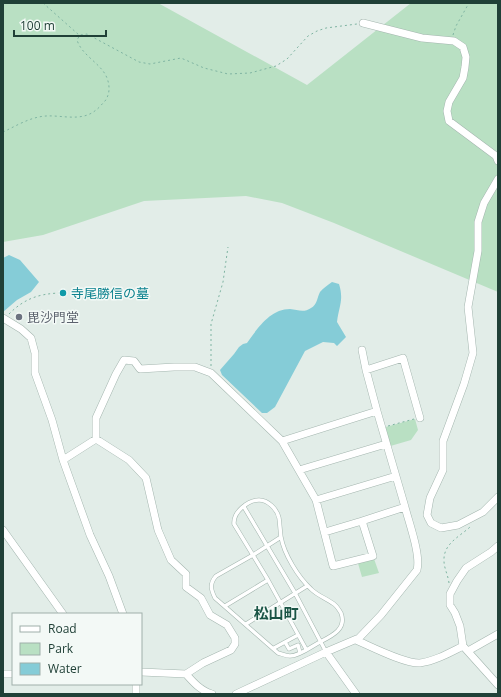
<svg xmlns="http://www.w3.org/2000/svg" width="501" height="697" viewBox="0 0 501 697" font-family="'Open Sans','Noto Sans JP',sans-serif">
<rect width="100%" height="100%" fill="#e2ede8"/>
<!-- green -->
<path fill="#b9e0c3" d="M3 3H158L307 85 411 3H498V292L334 223 282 203 246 196 144 201 43 235 3 242Z
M415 419 418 430 411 440 387 447 382 428Z
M373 556 379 573 362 577 357 560Z"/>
<!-- water -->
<path fill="#85ccd7" d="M9 255 20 260 39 282 31 292 17 300 3 312V258Z
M332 282 339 284C344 300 339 306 337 322L346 337 337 346 334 343 323 342 305 351 275 407 267 413H262L222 375 220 370 234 354 239 347 243 344 247 343C257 329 270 309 290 309 298 310 304 313 311 308 317 305 317 298 320 292 323 288 328 285 332 282Z"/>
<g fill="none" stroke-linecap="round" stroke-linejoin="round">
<!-- service casing -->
<g stroke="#a4b6af" stroke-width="4.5">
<path id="service" d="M244 507 295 593 326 652
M281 537C284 554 298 577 311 589 318 596 326 598 334 604 337 606 339 610 341 613 347 629 332 636 320 642 312 646 300 656 290 656 286 656 282 654 278 653L215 598C211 590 209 584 216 576L253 555Z
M281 537C280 531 280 524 279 518 277 509 268 500 259 500 248 500 233 512 234 524L268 580 306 649
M225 606 268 580
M246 624 307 586
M285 642 289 649 298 645 300 653
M274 648 298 635"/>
</g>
<!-- minor casing -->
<g stroke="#a4b6af" stroke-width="8">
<path id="minor" d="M363 23 422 38 454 41 463 47 466 57 465 67 463 78 449 102 447 111 449 121 496 156 498 161
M498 179 484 203 478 222V251L468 307 473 353 464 384 443 441V470L430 498 427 515 431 523 441 528 458 525 483 512 498 497
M3 318 21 329 31 338 35 353V373L52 420 63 460 90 535 109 576 123 614
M362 350 366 370 377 411
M366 370 403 358 420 418
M377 411 405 507 362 521 373 556 333 566 316 500 282 441Z
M96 439 129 460 146 478 158 530 171 560 186 574V587L201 598 210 615 227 625 235 638V644L231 650 203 663 186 674
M63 460 96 439V418L116 374 124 360 134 361 140 369 174 367H195L211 373 282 441
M299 470 386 444
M316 500 396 476
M3 530 63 614
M325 532 362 521
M498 546 491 552 466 568 457 581 450 594V605L455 613 460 626 463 646 498 685
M356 640C370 646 405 664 420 663 435 661 449 653 463 646
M468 651 498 634
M326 652 356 694
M141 672 186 674C193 682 201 691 212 694
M3 674H13
M136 694V684
M236 694 326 652 359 638 381 615 417 570C421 555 409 523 405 507"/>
</g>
<!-- path -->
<path stroke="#7fb4a2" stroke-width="1" stroke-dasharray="2 3" stroke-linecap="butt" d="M43 3 79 35
M453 35 456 26 469 3
M3 132C16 126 30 117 46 116 62 115 82 122 96 110 99 108 102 104 105 101 110 94 110 86 107 78 101 63 82 56 77 40L80 35 87 34 139 62 150 64 181 58 204 68 228 74 250 73 276 66 287 59 308 36 317 31 326 28 357 24
M9 314C24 299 38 294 59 293
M211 366V324L223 282 228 247
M388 426 414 419
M449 583C448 575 444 568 444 561 443 544 459 537 470 527"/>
<!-- service -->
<use href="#service" stroke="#fff" stroke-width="3.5"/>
<!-- minor -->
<use href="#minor" stroke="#fff" stroke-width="7"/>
</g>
<!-- markers -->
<circle fill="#0f9aa8" stroke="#f3f9f6" stroke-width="1.5" cx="63" cy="293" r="4"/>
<circle fill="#6b7280" stroke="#f3f9f6" stroke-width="1.5" cx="19" cy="317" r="4"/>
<g text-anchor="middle" stroke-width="3" stroke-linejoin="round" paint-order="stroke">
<!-- culture labels -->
<g font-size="13" fill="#0d838f" stroke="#f3f9f6" text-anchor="start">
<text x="71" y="298">寺尾勝信の墓</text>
</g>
<!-- worship labels -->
<g font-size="13" fill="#5b616d" stroke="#f3f9f6" text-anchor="start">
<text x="27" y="322">毘沙門堂</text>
</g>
<!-- quarter labels -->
<g font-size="15" font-weight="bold" fill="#1a5445" stroke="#f3f9f6">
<text x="276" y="619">松山町</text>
</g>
</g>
<!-- border -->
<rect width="501" height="697" fill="none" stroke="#204037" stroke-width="8"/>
<!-- legend -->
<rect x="12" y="613" width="130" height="72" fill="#f3f9f6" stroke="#9fafaa"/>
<rect x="20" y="626" width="20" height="6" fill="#ffffff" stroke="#9fafaa"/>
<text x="48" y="633" font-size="12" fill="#204037">Road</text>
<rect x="20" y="643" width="20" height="12" fill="#b9e0c3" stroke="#9fafaa"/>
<text x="48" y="653" font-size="12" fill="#204037">Park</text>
<rect x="20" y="663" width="20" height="12" fill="#85ccd7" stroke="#9fafaa"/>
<text x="48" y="673" font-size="12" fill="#204037">Water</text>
<!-- scale -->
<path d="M14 30v6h92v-6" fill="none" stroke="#204037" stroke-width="2"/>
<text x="20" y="30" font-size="12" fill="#204037" stroke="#f3f9f6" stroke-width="3" paint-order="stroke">100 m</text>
</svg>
